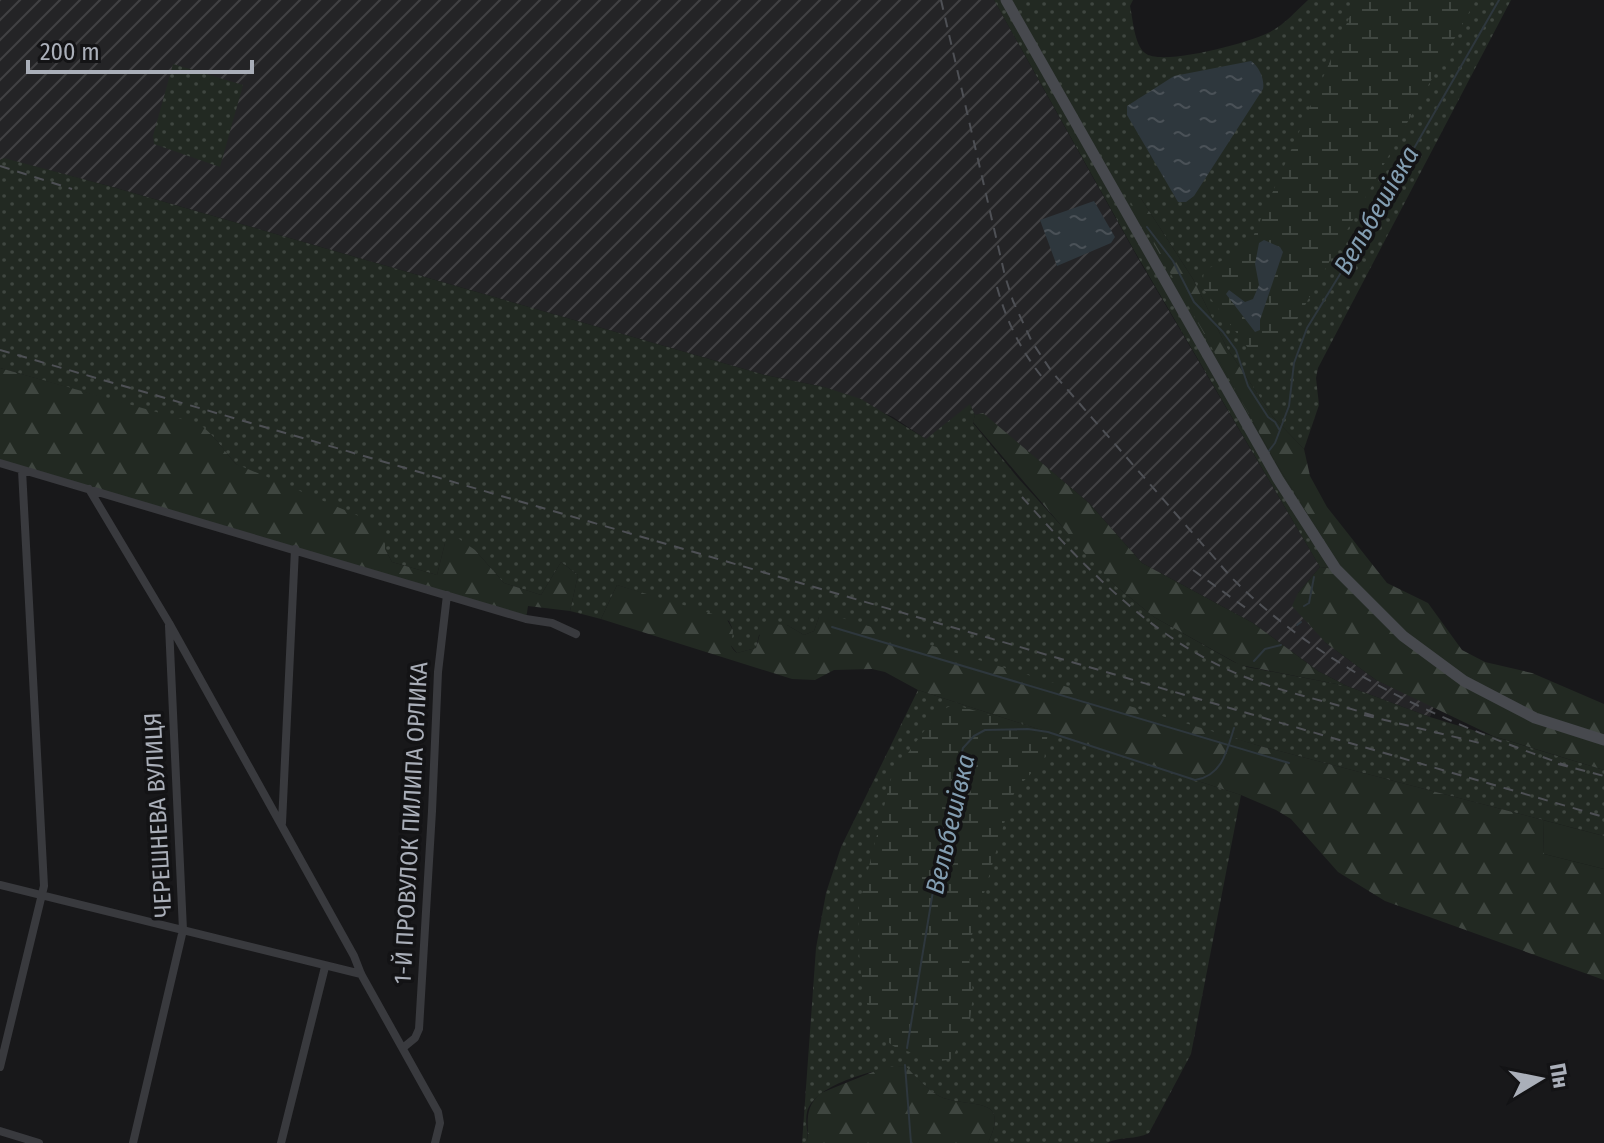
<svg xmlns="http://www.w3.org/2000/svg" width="1604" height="1143" viewBox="0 0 1604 1143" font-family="'Fira Sans Condensed',sans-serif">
<defs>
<pattern id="industrial-furrows" width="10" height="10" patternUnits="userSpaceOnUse" patternTransform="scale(2)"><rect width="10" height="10" fill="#242426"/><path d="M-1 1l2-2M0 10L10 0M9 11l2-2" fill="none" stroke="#414143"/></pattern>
<pattern id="grass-dots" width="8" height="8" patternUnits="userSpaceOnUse" patternTransform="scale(2)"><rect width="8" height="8" fill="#222922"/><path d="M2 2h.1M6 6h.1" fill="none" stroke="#3f4640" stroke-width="1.8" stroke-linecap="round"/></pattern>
<pattern id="forest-firs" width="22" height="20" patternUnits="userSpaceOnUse" patternTransform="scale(2)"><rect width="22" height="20" fill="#222922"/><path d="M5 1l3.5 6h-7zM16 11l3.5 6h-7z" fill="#3f4640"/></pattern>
<pattern id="wetland-marsh" width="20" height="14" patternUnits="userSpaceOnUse" patternTransform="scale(2)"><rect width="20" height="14" fill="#222922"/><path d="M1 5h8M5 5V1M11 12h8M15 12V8" fill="none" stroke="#3f4640"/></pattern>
<pattern id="water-ripples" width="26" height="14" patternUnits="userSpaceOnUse" patternTransform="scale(2)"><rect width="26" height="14" fill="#2e373d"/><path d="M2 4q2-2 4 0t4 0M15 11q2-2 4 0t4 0" fill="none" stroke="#4a5157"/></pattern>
</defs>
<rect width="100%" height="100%" fill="#18181a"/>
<!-- industrial -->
<path fill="url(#industrial-furrows)" d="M0 0H994L1139 260 1320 567 1298 593 1326 643 1376 680 1434 706 1430 717 1347 686 1318 671 1253 623 1142 563 1089 503 983 414 975 415 970 405 927 440 893 417 824 387 765 375 109 186 5 159 0 160Z"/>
<!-- grass -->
<path fill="url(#grass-dots)" d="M994 0H1133L1130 6C1133 19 1134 44 1145 53 1161 67 1252 42 1270 32 1285 24 1296 11 1308 0H1511L1318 368 1316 378 1319 405 1304 449 1273 417 1227 348 1193 279 1140 197H1129L1276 463 1341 566 1336 569 1320 567 1135 252Z
M173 64 243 85 220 167 154 144 153 136Z
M4 158 109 186 765 375 824 387 861 399 926 439 970 404 975 415 973 423 1018 478 1117 587 1154 617 1234 662 1247 667 1347 686 1430 717 1604 770V836L1260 746 819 617 814 631 804 635 787 625 759 635 756 648 737 653 729 643 733 630 729 621 617 585 601 619 570 611 578 575 561 562 541 595 504 583 475 550 445 543 437 575 392 562 385 549 236 464C223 450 215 435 199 425L0 368V160Z
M918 690 1241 795 1191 1054 1149 1133C1135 1140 1121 1136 1107 1143H988C1012 1092 967 1110 939 1096 926 1089 915 1076 905 1066 880 1068 815 1083 807 1112 805 1120 808 1134 808 1143H802L816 948 826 893 841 847Z"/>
<!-- forest -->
<path fill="url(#forest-firs)" d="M1128 197H1140L1193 279 1227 348 1273 417 1304 449 1310 476 1327 507 1387 583 1428 603 1462 650 1485 662 1532 673 1604 704V770L1493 736 1376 680 1326 643 1292 606 1298 593 1320 567 1335 569 1340 566 1276 463Z
M0 368 199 424C215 435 223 450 236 464L373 522 385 530V549L392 562 437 575 445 543 455 536 475 550 504 583 541 595 561 562 578 575 570 611 528 606 526 619 22 470 0 459Z
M983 413 1089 503 1142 563 1253 623 1318 671 1347 686 1240 665 1154 617 1117 587 1089 558 973 422 975 415Z
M617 585 726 618 733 630C733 641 726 644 737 653L756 648 761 630 769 624 787 625 804 635 814 631 819 617 829 614 1260 746 1543 820 1544 854 1604 869V980L1385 901 1338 872 1291 819 1276 810 1241 795 918 690 885 672 872 669 834 670 815 680 792 679 601 619Z
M905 1066C916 1076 926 1089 939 1096 967 1110 1012 1092 988 1143H808C808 1122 804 1107 821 1093L885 1067Z"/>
<!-- wetland -->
<path fill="url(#wetland-marsh)" d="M1357 0H1476L1290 332 1269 350 1251 352 1202 287 1204 271 1240 250 1252 239Z
M959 706 1048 732 1044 760 1016 789 1010 803 968 949 973 994 970 1021 952 1059 936 1062C922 1053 908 1053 895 1047 858 1026 857 943 859 906L892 775 935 716 948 707Z"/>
<!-- garden -->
<path fill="#222922" d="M1543 820 1604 836V869L1544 854Z"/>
<!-- water -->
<path fill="url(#water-ripples)" d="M1251 61C1259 66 1265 80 1263 89L1194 196 1186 202H1178L1127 115V106L1174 76Z
M1094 201 1115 237 1111 243 1057 266 1040 220Z
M1264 240 1280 247 1283 252 1260 320V330L1255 332 1226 294 1229 290 1245 302 1253 299 1259 285 1255 264 1259 243Z"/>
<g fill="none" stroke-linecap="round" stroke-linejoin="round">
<!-- stream -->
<path stroke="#2e373d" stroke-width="2" d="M1147 227 1173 261 1194 302 1223 332 1236 350 1248 386 1268 417 1275 422 1279 429
M1268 452 1275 443 1289 406 1294 363 1307 328 1366 232 1499 0
M1304 606 1309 603 1314 577
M1297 625 1301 622
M832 627 1289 763
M1254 661 1265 649 1281 645
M907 1048 943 831 963 748 974 736 985 730 1028 729 1048 732 1195 780C1222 776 1227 751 1234 728
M905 1065 911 1143"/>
<!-- street -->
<path stroke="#393a3e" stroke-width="8" d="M0 463 526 619 552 623 576 634
M89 489 169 623 354 956 361 974 438 1112 440 1123 435 1143
M282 823 295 549
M0 885 361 974
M404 1047 415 1038 419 1029 432 811 438 672 447 595
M0 1067 44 886 22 470
M0 1131 39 1143
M133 1143 183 930 169 626
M281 1143 325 967"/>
<!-- secondary -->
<path stroke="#47494e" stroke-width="11" d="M1006 0 1278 479 1336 569 1403 636 1464 681 1535 718 1604 740"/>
<!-- rail -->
<path stroke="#4e5055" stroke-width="2" stroke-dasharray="10 8" stroke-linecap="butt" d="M941 0 1005 276 1013 301 1032 342 1052 372 1231 577C1324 671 1445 723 1568 766
M0 166 72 189
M997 287C1007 323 1022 353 1046 382
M0 350 1604 817
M1022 497C1086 569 1154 641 1245 677 1287 694 1332 702 1374 716
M1193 570 1250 611
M1364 715 1484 744
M1558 764 1604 776"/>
</g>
<g text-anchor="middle" stroke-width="7" stroke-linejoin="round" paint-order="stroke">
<!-- street labels -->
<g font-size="24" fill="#aaafb9" stroke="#131315">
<text transform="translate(158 815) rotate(-93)" y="8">ЧЕРЕШНЕВА ВУЛИЦЯ</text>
<text transform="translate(411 823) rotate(-87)" y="8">1-Й ПРОВУЛОК ПИЛИПА ОРЛИКА</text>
</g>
<!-- water labels -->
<g font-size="26" font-style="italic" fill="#839eb2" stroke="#131315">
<text transform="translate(1376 210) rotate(-60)" y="9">Вельбешівка</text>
<text transform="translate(950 824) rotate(-77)" y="9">Вельбешівка</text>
</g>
</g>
<!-- north arrow -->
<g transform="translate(1540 1079) rotate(80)" stroke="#131315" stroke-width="6" paint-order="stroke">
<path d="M0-6L14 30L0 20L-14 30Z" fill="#aaafb9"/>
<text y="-12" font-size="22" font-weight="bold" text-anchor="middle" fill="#aaafb9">Пн</text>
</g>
<!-- scale -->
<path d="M28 60v12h224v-12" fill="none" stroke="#aaafb9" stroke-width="4"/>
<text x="40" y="60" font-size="24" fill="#aaafb9" stroke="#131315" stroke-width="6" paint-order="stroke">200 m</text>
</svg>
